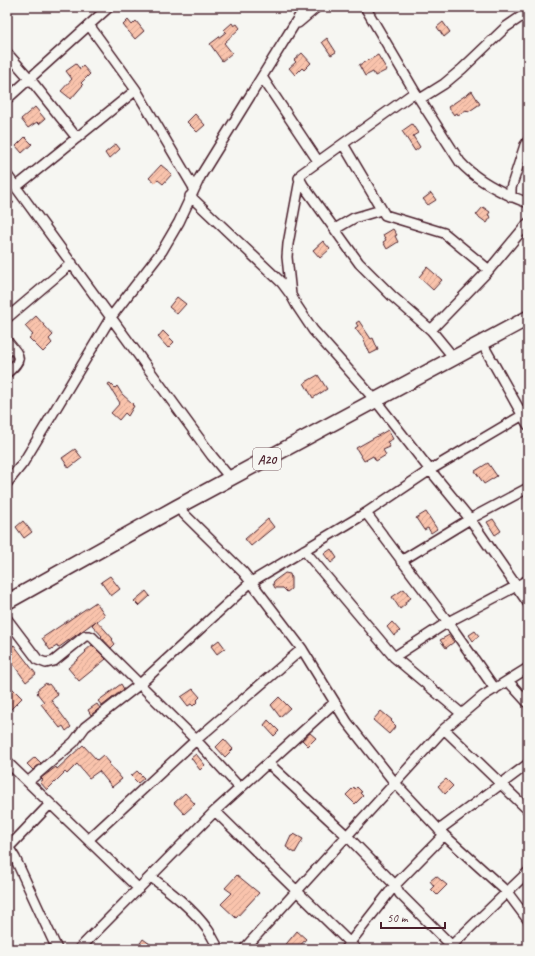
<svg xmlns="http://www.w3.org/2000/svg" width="535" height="956" viewBox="0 0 535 956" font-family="Caveat,sans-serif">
<defs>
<pattern id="building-hatch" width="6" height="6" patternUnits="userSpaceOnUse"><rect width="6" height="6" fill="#f9c3ac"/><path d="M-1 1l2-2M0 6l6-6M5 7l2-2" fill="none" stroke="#d7a794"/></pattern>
</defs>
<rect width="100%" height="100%" fill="#f6f6f2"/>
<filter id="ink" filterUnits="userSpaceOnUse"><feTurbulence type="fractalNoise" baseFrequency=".025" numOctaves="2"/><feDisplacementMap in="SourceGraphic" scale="8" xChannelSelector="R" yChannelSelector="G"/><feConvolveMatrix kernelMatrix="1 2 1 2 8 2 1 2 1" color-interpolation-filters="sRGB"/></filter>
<g filter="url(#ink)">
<!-- building -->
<path fill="url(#building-hatch)" stroke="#4a1f2b" d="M128 20 132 25 136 21 144 31 135 39 123 25Z
M443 22 450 32 444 37 437 27Z
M232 23 234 26 237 24 240 28 224 43 232 53 222 61 210 44 226 32 224 30Z
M327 38 336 52 331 55 322 42Z
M302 53 311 63 304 70 302 68 295 75 289 68 296 62 294 60Z
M378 55 387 70 375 76 373 72 365 76 359 65Z
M76 64 80 69 83 66 90 74 81 83 83 85 71 99 61 91 72 79 66 71Z
M472 91 480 104 468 112 466 110 458 115 457 113 454 115 448 107Z
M35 107 45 119 39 124 37 122 28 128 21 119Z
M195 114 205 125 197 132 187 122Z
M412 124 418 133 413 136 420 147 415 151 402 131Z
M25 137 32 144 22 153 16 146Z
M116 144 120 149 109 159 105 153Z
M161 165 172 174 163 184 158 180 155 183 149 178Z
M431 193 436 200 428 205 423 199Z
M483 207 490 212 488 215 491 217 487 223 476 215Z
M393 229 397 235 395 236 398 242 387 249 383 242 386 240 383 235Z
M323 241 330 249 320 258 313 250Z
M427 267 442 280 433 290 419 277Z
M177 297 186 304 177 314 169 307Z
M36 316 53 335 49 339 52 343 43 352 29 338 33 335 25 326Z
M359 321 371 339 373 338 378 350 370 354 362 336H361L355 328 358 326 356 323Z
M163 331 174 342 168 348 158 337Z
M318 375 327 389 313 398 304 383Z
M110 383 115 388 117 386 122 394 133 404 132 405 134 406 128 416 125 413 119 420 111 413 120 403 108 384Z
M388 430 393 439 387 442 390 447 383 450 386 455 376 461 373 456 364 461 356 448Z
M75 449 82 458 69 468 62 458Z
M488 463 497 476 484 484 475 471Z
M426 512 437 529 431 533 428 528 424 530 416 518Z
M268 519 274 527 251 546 245 539Z
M493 519 501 531 495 535 487 522Z
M23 521 32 532 24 538 16 527Z
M331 549 337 558 331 563 324 554Z
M285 573 290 574 291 578V589L287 592 283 588H275L273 584 274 581Z
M110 576 120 589 111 596 101 582Z
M404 589 411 598 405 602 406 604 400 609 392 597Z
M146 591 150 596 139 606 134 601Z
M96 602 105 615 97 621 113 639 112 640 115 644 111 648 101 637 102 636 92 625 96 621 58 648 57 646 50 650 42 638Z
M392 622 400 631 394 636 387 627Z
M475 631 479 636 473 641 469 635Z
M449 635 454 642 446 648 440 640Z
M7 638 13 646 14 645 36 674 26 682 13 664 7 668Z
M219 640 225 648 217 654 211 646Z
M92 645 106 659 79 681 68 668 86 652 85 651Z
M7 683 22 698 7 713Z
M46 683 47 685 49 684 58 695 51 700 71 727 66 731 63 726 60 728 41 704 44 702 37 693 38 692 37 690Z
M121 684 124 689 102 706 98 701Z
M193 689 200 697 197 700 198 701 193 706 191 704 188 706 181 697Z
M279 697 290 708 280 717 271 705Z
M97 704 100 708 91 715 88 710Z
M381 711 392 720 391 721 396 726 389 734 373 720Z
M268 720 279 731 274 736 264 725Z
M310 733 316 738 308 746 302 740Z
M224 739 233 749 225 757 216 747Z
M83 745 97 760 103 755 110 763 109 764 122 779 112 787 99 771 89 778 77 764 67 774 65 772 47 790 40 782 43 780 41 778 56 767 57 769Z
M196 754 205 765 200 770 191 758Z
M35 757 41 763 33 770 27 764Z
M137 771 144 778 138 783 131 776Z
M446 779 453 786 445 794 438 786Z
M354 787 355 789 357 787 362 792 360 793 363 796 355 804 346 795Z
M185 793 195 804 184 814 174 803Z
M294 834 303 839 295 853 286 847 291 836H292Z
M237 875 259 893 236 918 221 904 232 893 225 888Z
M436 876 447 885 437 895 431 889 434 886 430 881Z
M297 931 306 939 297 949H282Z
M143 939 157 949H136Z"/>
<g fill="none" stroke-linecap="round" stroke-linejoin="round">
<!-- minor casing -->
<g stroke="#4a1f2b" stroke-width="12">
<path id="minor" d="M365 7 415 92 460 162C478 182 504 194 528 203
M298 23 317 7
M89 25 136 90 194 188
M7 53 30 79 77 138
M262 77 318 161
M7 99 109 7
M420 99 444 84 462 69 506 27 528 12
M343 144 385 215 444 233 489 270
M7 175 212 456 231 479
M299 178 303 185 359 263 392 296 431 330 454 358
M16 187 136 90
M190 196 282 283 291 295 297 306 313 330 376 401 430 470 470 519 528 603
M511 197V188L525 145 528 141
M335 229 354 218 381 210
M291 295 287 257 288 244 301 174 415 92
M7 318 72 263
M431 330 489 270 528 223
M7 341C20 357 24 358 7 373
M482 343 528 425
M7 483 23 463 111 317 162 251 179 222 200 177 305 7
M177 507 243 572 251 582 302 649 347 722 395 783 444 835 507 892 528 920
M366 513 448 622 495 689
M304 550 394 657 462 714
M401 561 470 519 528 488
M7 619 38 660 46 663 54 661 85 636H89L92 637 196 740 240 788
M394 657 448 622 528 580
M508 681 528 703
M444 729 528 810
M7 762 139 889
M268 763 347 836 395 885 400 894 451 945
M29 781 74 742 85 727 140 684 251 582 366 513 430 470 523 415
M215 811 356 949
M439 830 528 764
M88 840 196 740 302 649
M7 845 15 858 57 949
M9 847 50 804
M151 877C171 892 193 909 208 930 212 936 215 943 219 949
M79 949 215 811 334 703
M244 949 444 729 483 696 528 668
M345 949 395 885 444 835
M448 949 528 872"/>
</g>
<!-- primary casing -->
<g stroke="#4a1f2b" stroke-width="17">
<path id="primary" d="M7 602 177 507 528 318"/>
</g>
<!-- path -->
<path stroke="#4a1f2b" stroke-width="1.5" stroke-dasharray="3 3" stroke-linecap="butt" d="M7 208 15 201"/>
<!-- minor -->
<use href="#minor" stroke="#f6f6f2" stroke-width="9"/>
<!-- primary -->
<use href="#primary" stroke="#f6f6f2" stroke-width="14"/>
</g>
</g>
<g text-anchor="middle" stroke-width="4" stroke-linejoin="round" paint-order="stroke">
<!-- shield labels -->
<rect fill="#f6f6f2" stroke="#7e6067" stroke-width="1" x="253" y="448" width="28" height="22" rx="3"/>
<g font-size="13" font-weight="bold" fill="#4a1f2b">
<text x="267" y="464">A20</text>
</g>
</g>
<!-- margin -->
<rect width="535" height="956" fill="none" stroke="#f6f6f2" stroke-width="24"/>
<rect x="12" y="12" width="511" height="932" fill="none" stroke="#4a1f2b" stroke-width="1.5" filter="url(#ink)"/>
<!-- scale -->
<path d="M381 922v6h64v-6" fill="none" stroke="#4a1f2b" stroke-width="2"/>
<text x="387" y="922" font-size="12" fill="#4a1f2b" stroke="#f6f6f2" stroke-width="3" paint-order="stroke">50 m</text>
</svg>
